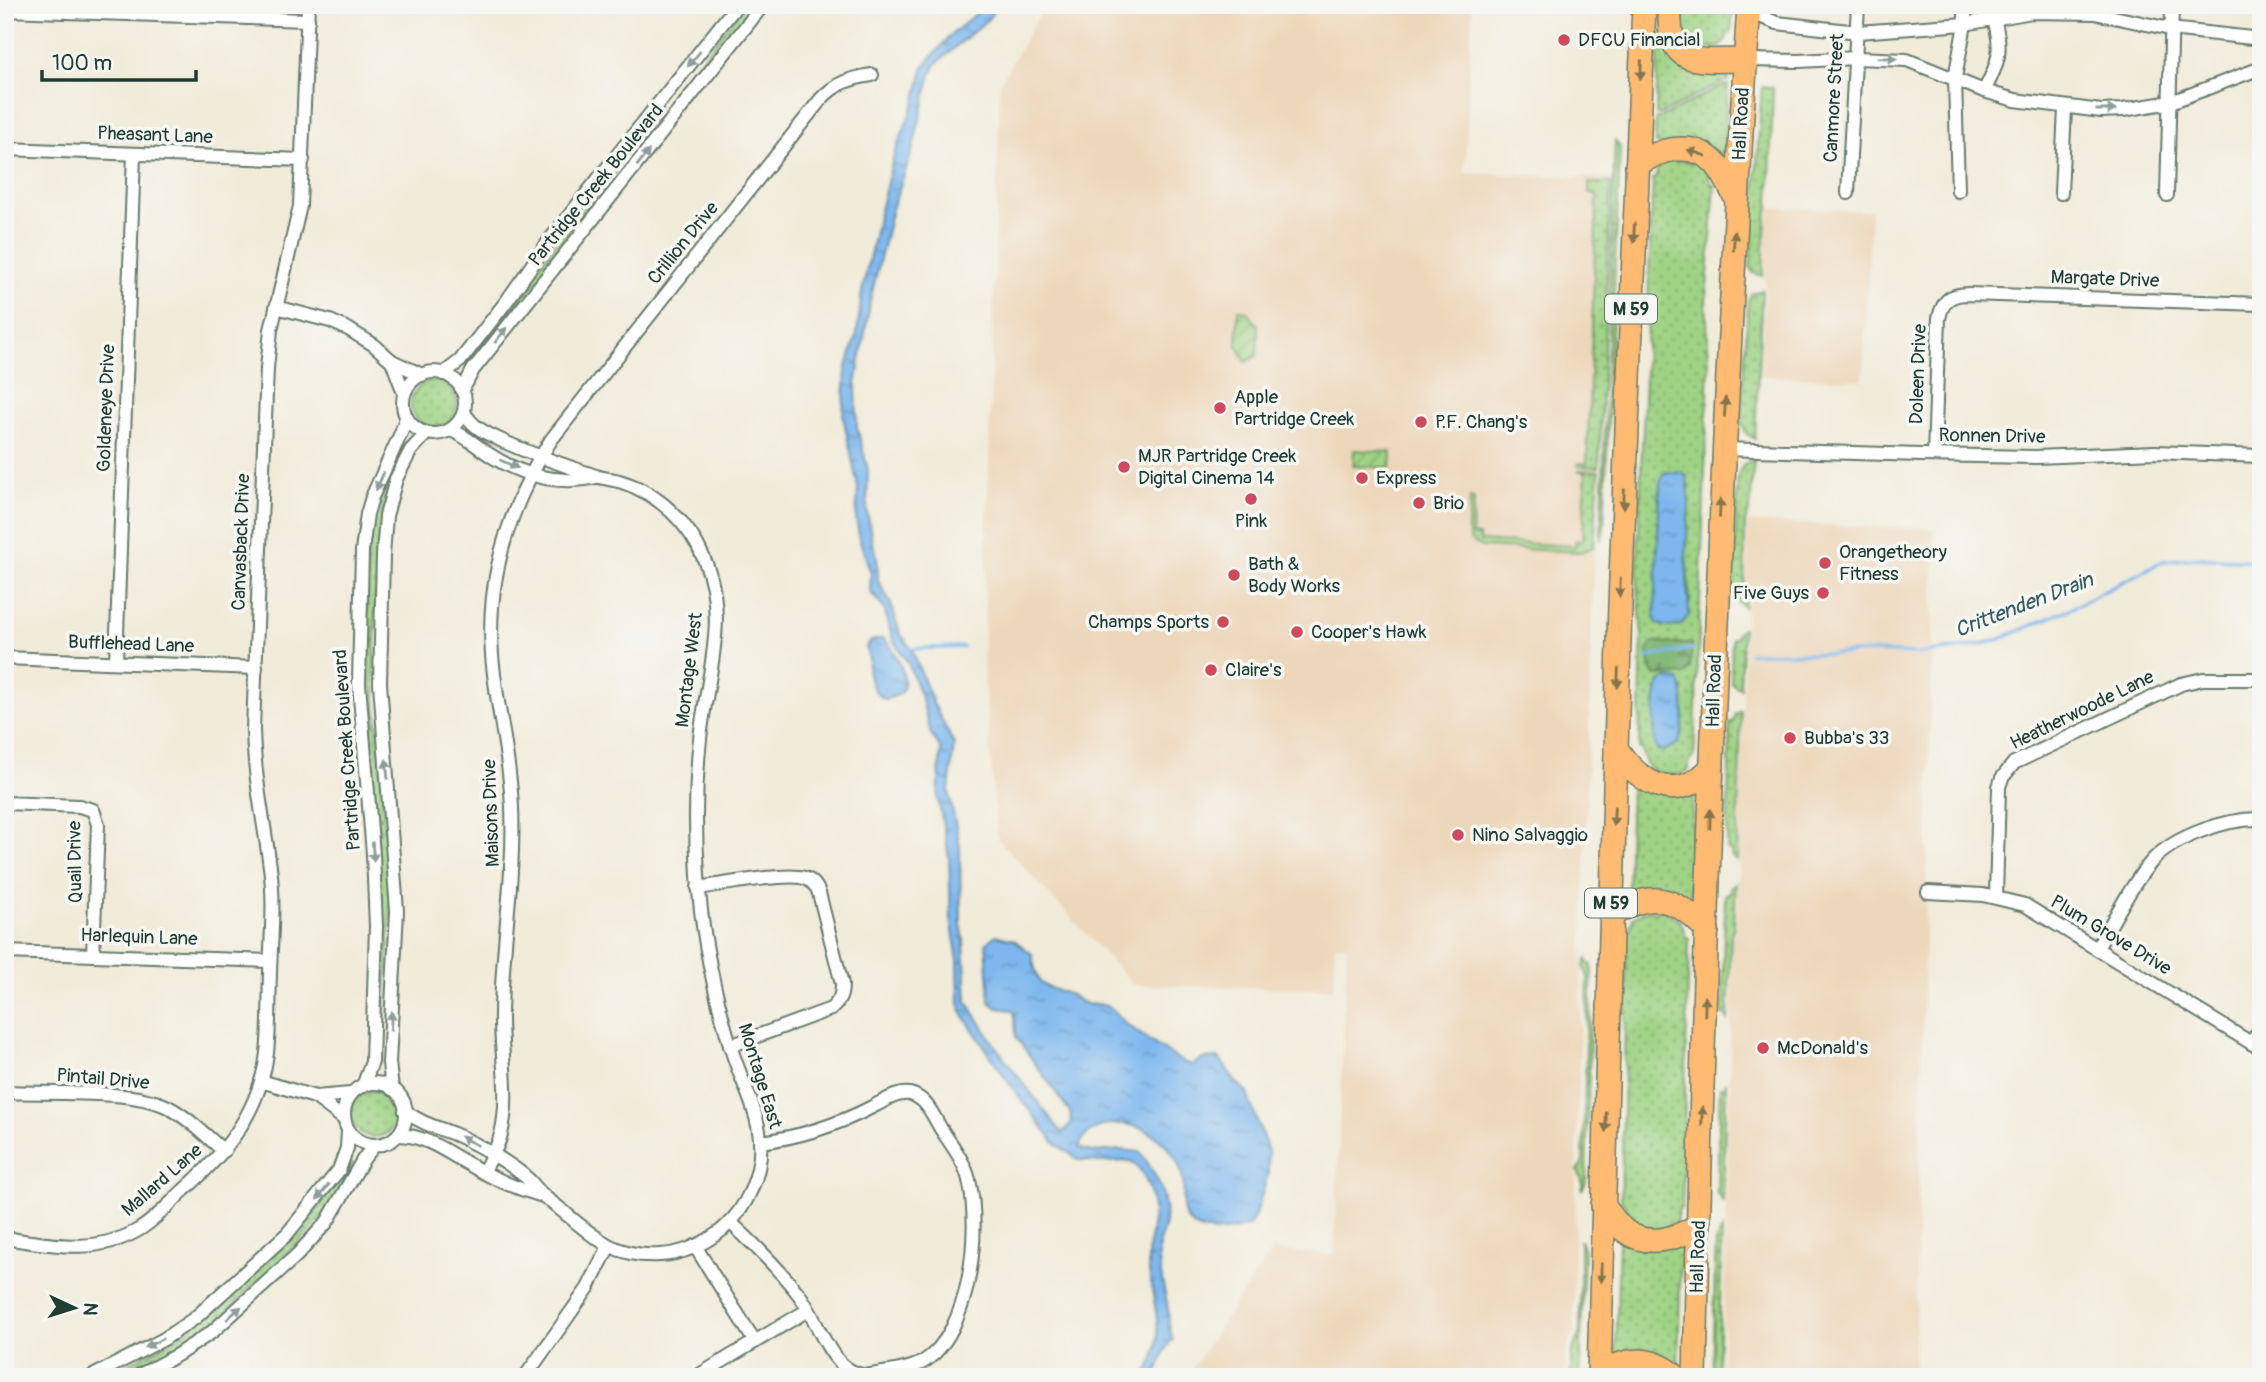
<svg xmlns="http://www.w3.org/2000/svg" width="2266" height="1382" font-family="Pangolin,sans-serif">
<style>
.built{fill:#edd7ba}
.grass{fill:url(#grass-dots);stroke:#5f885c;stroke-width:2;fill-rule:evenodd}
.forest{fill:url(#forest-firs);stroke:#4f7953;stroke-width:2}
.garden{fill:url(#garden-furrows);stroke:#5f885c;stroke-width:2}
.water{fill:url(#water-ripples);stroke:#4e7a91;stroke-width:2}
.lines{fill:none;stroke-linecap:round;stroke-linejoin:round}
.stream{stroke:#7db7ee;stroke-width:3.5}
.street-casing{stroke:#687a6e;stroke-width:16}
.highway-casing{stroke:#687a6e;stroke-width:26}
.street{stroke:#fff;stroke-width:12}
.highway{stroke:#febb71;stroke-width:23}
.oneway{fill:#8f9e9a}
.oneway2{fill:#83764f}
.poi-dot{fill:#d1495b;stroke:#f6f6f2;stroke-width:2.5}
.labels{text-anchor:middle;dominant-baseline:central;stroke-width:7;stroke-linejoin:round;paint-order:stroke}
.shield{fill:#f6f6f2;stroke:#60746d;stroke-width:2}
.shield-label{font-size:18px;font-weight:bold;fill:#1f3d34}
.poi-label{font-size:19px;fill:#1f3d34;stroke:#f6f6f2;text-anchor:start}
.street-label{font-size:19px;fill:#1f3d34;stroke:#f6f6f2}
.water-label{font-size:21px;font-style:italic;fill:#365c62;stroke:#f6f6f2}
</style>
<defs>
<pattern id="grass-dots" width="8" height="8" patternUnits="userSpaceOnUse" patternTransform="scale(1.75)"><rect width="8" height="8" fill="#9fd384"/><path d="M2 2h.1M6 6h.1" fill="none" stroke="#81ac6d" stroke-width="1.8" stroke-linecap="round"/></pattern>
<pattern id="forest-firs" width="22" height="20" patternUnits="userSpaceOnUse" patternTransform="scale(1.75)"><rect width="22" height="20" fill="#7fb572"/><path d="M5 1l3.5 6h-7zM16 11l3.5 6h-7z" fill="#67945e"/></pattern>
<pattern id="garden-furrows" width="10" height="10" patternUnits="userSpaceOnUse" patternTransform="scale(1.75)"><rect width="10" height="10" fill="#9fd384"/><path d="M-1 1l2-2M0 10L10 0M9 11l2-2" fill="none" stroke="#81ac6d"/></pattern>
<pattern id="water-ripples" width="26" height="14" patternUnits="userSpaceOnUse" patternTransform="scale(1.75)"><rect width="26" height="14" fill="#7db7ee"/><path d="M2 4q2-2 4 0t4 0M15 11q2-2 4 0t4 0" fill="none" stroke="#6696c2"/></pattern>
</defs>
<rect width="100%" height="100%" fill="#f6f6f2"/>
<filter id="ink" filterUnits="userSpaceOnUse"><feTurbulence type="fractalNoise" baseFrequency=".0143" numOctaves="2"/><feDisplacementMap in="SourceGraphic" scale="14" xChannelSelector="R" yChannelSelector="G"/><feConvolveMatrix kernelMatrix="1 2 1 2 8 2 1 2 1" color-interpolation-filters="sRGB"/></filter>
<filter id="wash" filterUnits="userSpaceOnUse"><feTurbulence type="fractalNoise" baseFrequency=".00686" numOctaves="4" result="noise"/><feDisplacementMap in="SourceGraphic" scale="28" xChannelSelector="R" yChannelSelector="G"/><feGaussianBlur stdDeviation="1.57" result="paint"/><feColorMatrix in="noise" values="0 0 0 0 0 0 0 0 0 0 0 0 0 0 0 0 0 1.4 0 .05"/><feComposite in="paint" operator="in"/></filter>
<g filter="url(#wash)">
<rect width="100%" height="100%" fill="#f1ebd9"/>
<g class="built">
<path d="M1045 5H1472L1465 173 1610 178 1594 547 1574 1254V1329L1566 1352 1565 1377H1186L1272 1250 1334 1255 1347 945H1335L1334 989 1134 985 997 838 983 664 1000 83Z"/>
<path d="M1771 208 1871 211 1863 380 1761 376 1768 219Z"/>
<path d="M1748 522 1935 529 1914 1377H1722L1733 946V936L1737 928Z"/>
</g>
<g class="grass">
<path d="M744 5H751L718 54 645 146 639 147 638 140Z"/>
<path d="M1677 5H1700V10L1713 5H1733L1731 33H1728L1725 42 1719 47C1683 53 1682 34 1677 5Z"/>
<path d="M1659 30 1729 70 1728 81H1724L1661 114H1656Z"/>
<path d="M1724 85H1728L1723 157 1655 143 1656 118H1660Z"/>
<path d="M1762 87H1773L1769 207 1766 218 1763 276 1753 273 1750 266Z"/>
<path d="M1615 141 1620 147 1604 527 1601 541Z"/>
<path d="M1666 160C1686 160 1708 160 1711 184L1715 185 1706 300 1709 365 1694 758H1691L1687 771C1669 782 1643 772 1642 749H1639L1642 636 1637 576 1653 178H1656L1658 168ZM1660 484 1689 485 1686 555 1690 601 1681 625H1672L1655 617ZM1669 678 1683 689 1682 735 1656 747 1657 691 1661 681Z"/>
<path d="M617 167 618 170 571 229 546 270 470 366 466 362 505 313 556 242Z"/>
<path d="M1589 183H1611L1599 467 1578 466 1579 463H1587L1597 195 1589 193Z"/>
<path d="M1762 290 1755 439 1746 433 1741 422 1748 302 1751 294Z"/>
<circle cx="434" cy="404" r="23"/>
<path d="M402 447 405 449 388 484 378 537 374 678 391 909 382 1060H378L381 903 364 683 368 545 371 523 377 500Z"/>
<path d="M1754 459 1750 509 1745 522 1744 607 1738 602 1737 596H1733L1738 475 1744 464Z"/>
<path d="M1578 470 1599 471 1594 547 1581 552 1481 547 1470 540 1468 531 1470 498 1474 499 1472 535 1479 536 1480 541 1575 546 1576 540H1583L1586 473Z"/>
<path d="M1743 628 1740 684 1741 689 1731 683 1732 638H1736L1738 631Z"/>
<path d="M1741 711 1737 860 1732 857 1730 850 1727 849 1730 722H1733L1736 714Z"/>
<path d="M1631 781 1693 793 1690 901 1628 894Z"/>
<path d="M1736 883 1734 927 1731 935 1728 1020 1725 1015H1722L1725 894H1729L1731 887Z"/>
<path d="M1644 911H1664L1680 920 1686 937 1689 938 1682 1208H1679L1676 1222C1658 1236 1628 1226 1624 1203H1621L1627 930H1630L1633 917Z"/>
<path d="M1587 959 1589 964 1592 965 1586 1182 1582 1190V1181L1578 1171 1583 1161 1588 977 1584 966Z"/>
<path d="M1726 1083 1723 1201 1717 1193 1720 1087 1723 1088Z"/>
<circle cx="374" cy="1114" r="23"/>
<path d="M349 1162 354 1164 329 1208 315 1226 219 1319 173 1351 123 1377H103L171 1342 216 1309 306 1224 338 1181Z"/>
<path d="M1722 1230 1718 1377H1712L1716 1240Z"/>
<path d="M1619 1239 1681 1246 1678 1366 1616 1355Z"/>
<path d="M1580 1240 1584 1251 1580 1377H1571V1355L1580 1331Z"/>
</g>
<path class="forest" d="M1653 642 1692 644 1690 667 1686 674 1656 676 1652 671 1647 651Z"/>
<g class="garden">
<path d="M1238 310 1247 311 1258 326 1257 356 1246 362 1237 345Z"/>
<path d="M1354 450 1392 452 1391 468 1353 466Z"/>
</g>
<g class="water">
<path d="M986 5H997L989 18 936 64 931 74 912 152 892 209 871 297 856 384 857 427 868 470 867 510 872 542 877 555 878 581 890 602 900 633 912 650 933 703 954 744 949 792 960 847 961 924 964 940 967 1002 996 1047 1062 1133 1072 1122 1070 1112 1016 1037 1015 1016 1013 1010 997 1008 990 1002 986 943 996 935 1014 940 1032 954C1038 993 1043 983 1073 996 1078 999 1080 1003 1087 1004 1094 1006 1102 1002 1108 1006 1116 1010 1120 1020 1128 1025 1145 1038 1164 1051 1183 1062L1192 1065 1202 1059 1219 1058 1236 1082 1246 1091 1268 1151V1174L1257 1211 1250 1225C1232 1231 1203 1238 1188 1221 1179 1210 1186 1192 1183 1179 1176 1144 1142 1118 1106 1125 1093 1128 1083 1134 1079 1148L1092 1152 1121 1150 1140 1152C1156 1173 1170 1201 1164 1228 1163 1233 1160 1238 1159 1243 1157 1264 1163 1284 1167 1303 1170 1316 1167 1328 1173 1340 1163 1346 1162 1366 1154 1377H1144C1171 1338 1151 1303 1148 1262 1147 1247 1152 1233 1153 1219 1154 1199 1147 1172 1131 1161L1099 1162 1079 1160 1055 1143 1011 1086 962 1013 959 1003 958 960 951 919 949 857 938 798 941 749 931 734 922 700 908 663 893 640 884 608 870 592 871 573 860 541 856 518 858 487 843 416 846 370 857 333 862 292 878 218 894 155 916 99 922 73 925 65 950 36Z"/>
<path d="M1666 472 1683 473 1687 477 1689 504 1686 555 1689 615 1681 625 1669 627 1657 624 1655 617 1660 484 1662 476Z"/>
<path d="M883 638C893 647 911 678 901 692 898 697 891 697 885 699 872 693 869 679 868 665L870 664 866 647 871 641Z"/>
<path d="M1673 678 1679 680C1686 693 1685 731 1678 744L1663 751 1657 750C1652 736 1654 694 1661 681Z"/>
</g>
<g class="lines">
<g class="stream">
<path d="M906 649 963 647"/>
<path d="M1750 653 1834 654 1874 652 1916 654 1970 647 1998 640 2074 607 2163 561 2195 558 2261 561"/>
<path d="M1647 657 1692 649"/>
</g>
</g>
</g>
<g filter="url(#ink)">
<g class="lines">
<g class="street-casing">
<g id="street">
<path d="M1749 8 1759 16 1777 23 1858 32 1965 24 2032 12 2095 13 2170 29 2261 39"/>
<path d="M5 10 308 20"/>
<path d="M1745 60 1799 61 1856 58 1907 60 1984 91 2015 100 2101 111 2123 110 2171 102 2261 68"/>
<path d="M1984 91C1999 63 2003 50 1994 19"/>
<path d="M5 149 303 160"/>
<path d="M1958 191 1955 78 1965 24V5"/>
<path d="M1848 193 1858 5"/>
<path d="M2061 193 2065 108"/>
<path d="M2167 195 2172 5"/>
<path d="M276 307 330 321 348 329 374 345 392 361 422 375"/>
<path d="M392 361 404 393"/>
<circle cx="434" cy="403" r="31"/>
<path d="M443 374 460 361 506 302 549 241 737 5"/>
<path d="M462 391 473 370 763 5"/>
<path d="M450 430C465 435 475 445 487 453 519 475 559 486 597 477"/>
<path d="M1723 449 1921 455 2036 457 2155 452 2261 456"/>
<path d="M1934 455 1939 318C1943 300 1950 294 1969 294L2261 304"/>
<path d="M5 658 256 668"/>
<path d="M116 662 134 154"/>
<path d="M5 803 79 806 93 810 98 824 93 955"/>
<path d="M698 888C720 885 787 872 804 878 812 880 816 885 819 893L842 984C842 995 840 1001 831 1009L730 1046"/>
<path d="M1928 892 1983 895 2025 905 2261 1049"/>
<path d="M1996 897 1999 787 2002 778 2014 763 2181 684 2203 679H2261"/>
<path d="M2097 948C2113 922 2132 883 2152 861 2175 836 2228 818 2261 819"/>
<path d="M5 952 270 961"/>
<path d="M2251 1043 2261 1028"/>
<path d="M261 1081 315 1097 344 1119"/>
<circle cx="375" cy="1114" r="31"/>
<path d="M363 1086 372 1062 376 926 373 854 359 684 362 551 367 514 372 497 401 433 406 418"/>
<path d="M392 1089 389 1063 397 911 380 683 383 555 386 516 396 479 411 450 426 434"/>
<path d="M5 1092C48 1094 132 1089 168 1107 189 1118 206 1136 224 1151"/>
<path d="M315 1097 351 1094"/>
<path d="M405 1111C420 1123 436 1127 454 1134 468 1140 483 1148 496 1156 507 1163 520 1171 529 1180 534 1185 538 1191 543 1195 547 1200 554 1203 559 1208 592 1235 613 1258 660 1255 683 1254 704 1244 722 1230 747 1209 763 1172 760 1139 757 1107 740 1079 731 1048 714 992 701 934 698 875 695 830 695 785 700 739 706 679 730 617 704 559 690 524 658 493 622 482 614 479 604 479 596 476 566 466 536 456 507 443 490 435 473 429 464 412"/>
<path d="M398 1135C426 1135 448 1153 472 1166 494 1179 518 1189 543 1196"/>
<path d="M483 1172C490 1160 498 1148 501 1134 511 1095 500 1052 501 1013 502 944 515 876 512 807 510 755 496 706 492 655 486 577 510 505 551 440L821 99C836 83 851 78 872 75"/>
<path d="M730 1222C754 1244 777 1267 797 1292 819 1318 827 1371 866 1376 884 1372 908 1371 923 1362 971 1333 981 1229 969 1180 965 1162 951 1144 941 1129 933 1116 927 1098 910 1094 898 1092 886 1100 876 1105 838 1125 802 1137 760 1142"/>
<path d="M5 1238C52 1245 97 1255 140 1229 156 1219 170 1203 184 1190 226 1153 260 1111 267 1053 270 1027 269 999 270 973 271 938 275 902 270 867 264 821 254 776 253 729L267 368 271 330 300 206 308 5"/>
<path d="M695 1246 755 1342"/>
<path d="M91 1377 164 1339 195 1318 287 1234 339 1170 347 1148 348 1131"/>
<path d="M136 1377 177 1355 212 1332 297 1255 327 1222 364 1158 374 1146"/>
<path d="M525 1377 588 1288 609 1246"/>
<path d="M696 1377 808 1310"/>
</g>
</g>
<g class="highway-casing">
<g id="highway">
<path d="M1670 5C1667 69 1694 60 1745 60"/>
<path d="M1637 165C1659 149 1692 140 1714 162 1724 172 1730 187 1737 200"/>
<path d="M1616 748C1639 784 1677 806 1712 767"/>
<path d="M1611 916C1650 889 1676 897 1707 930"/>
<path d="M1603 1205C1610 1214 1616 1224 1625 1231 1647 1248 1679 1239 1699 1224"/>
<path d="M1599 1376C1623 1357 1652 1355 1676 1377"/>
<path d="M1599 1377 1620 604 1644 5"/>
<path d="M1695 1377C1705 919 1719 462 1749 5"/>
</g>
</g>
<use href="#street" class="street"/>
<use href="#highway" class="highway"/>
</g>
<defs><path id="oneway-solid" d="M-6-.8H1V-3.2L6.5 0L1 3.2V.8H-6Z" transform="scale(1.75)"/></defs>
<g class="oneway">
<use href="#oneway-solid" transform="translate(1887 58) rotate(2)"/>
<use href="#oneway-solid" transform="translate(694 59) rotate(129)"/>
<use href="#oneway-solid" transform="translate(2106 110)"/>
<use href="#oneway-solid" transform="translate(643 158) rotate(-52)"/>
<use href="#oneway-solid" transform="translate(501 335) rotate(-51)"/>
<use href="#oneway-solid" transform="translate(509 464) rotate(24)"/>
<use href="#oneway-solid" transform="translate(380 481) rotate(114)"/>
<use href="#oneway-solid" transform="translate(387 769) rotate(-95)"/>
<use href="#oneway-solid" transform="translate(373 852) rotate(86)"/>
<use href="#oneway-solid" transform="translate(391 1021) rotate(-86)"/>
<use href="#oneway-solid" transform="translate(469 1141) rotate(-153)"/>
<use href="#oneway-solid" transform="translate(323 1192) rotate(128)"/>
<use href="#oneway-solid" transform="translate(234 1313) rotate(-42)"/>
<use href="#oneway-solid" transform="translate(154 1343) rotate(153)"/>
</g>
<g class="oneway2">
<use href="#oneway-solid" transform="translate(1641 70) rotate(92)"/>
<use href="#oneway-solid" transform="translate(1697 153) rotate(-161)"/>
<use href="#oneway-solid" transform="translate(1634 233) rotate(92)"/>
<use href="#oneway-solid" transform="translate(1734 241) rotate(-86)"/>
<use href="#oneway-solid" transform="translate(1725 407) rotate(-87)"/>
<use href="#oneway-solid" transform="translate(1624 499) rotate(92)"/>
<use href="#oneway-solid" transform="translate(1720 508) rotate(-87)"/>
<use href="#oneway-solid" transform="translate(1620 587) rotate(92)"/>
<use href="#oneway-solid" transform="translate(1618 678) rotate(92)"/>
<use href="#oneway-solid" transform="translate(1614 816) rotate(92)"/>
<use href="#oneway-solid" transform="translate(1710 819) rotate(-89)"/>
<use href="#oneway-solid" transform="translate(1705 1006) rotate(-89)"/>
<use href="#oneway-solid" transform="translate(1702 1116) rotate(-88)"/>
<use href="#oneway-solid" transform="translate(1606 1122) rotate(92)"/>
<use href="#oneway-solid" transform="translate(1601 1273) rotate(91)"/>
</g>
</g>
<g class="poi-dot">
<circle cx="1564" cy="40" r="7"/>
<circle cx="1220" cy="408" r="7"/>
<circle cx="1421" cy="422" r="7"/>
<circle cx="1124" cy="467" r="7"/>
<circle cx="1362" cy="478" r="7"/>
<circle cx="1251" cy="499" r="7"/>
<circle cx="1419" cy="503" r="7"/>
<circle cx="1825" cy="563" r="7"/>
<circle cx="1234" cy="575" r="7"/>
<circle cx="1823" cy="593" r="7"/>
<circle cx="1223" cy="622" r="7"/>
<circle cx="1297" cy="632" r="7"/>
<circle cx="1211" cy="670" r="7"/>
<circle cx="1790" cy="738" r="7"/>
<circle cx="1458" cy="835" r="7"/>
<circle cx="1763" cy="1048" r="7"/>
</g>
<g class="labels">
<g class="shield">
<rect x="1605" y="294.5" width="52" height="29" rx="5"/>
<rect x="1585" y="888.5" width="52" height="29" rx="5"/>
</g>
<g class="shield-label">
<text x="1631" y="309">M 59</text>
<text x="1611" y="903">M 59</text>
</g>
<g class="poi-label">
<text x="1578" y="40">DFCU Financial</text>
<text x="1234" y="397">Apple<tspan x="1234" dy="22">Partridge Creek</tspan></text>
<text x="1435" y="422">P.F. Chang's</text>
<text x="1138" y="456">MJR Partridge Creek<tspan x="1138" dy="22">Digital Cinema 14</tspan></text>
<text x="1376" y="478">Express</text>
<text x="1433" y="503">Brio</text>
<text x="1251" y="521" text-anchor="middle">Pink</text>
<text x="1839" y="552">Orangetheory<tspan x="1839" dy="22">Fitness</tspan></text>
<text x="1248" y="564">Bath &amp;<tspan x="1248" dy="22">Body Works</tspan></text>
<text x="1809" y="593" text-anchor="end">Five Guys</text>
<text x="1209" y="622" text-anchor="end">Champs Sports</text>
<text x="1311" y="632">Cooper's Hawk</text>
<text x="1225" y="670">Claire's</text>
<text x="1804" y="738">Bubba's 33</text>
<text x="1472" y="835">Nino Salvaggio</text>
<text x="1777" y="1048">McDonald's</text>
</g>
<g class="street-label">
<text transform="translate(1834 98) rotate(-87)">Canmore Street</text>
<text transform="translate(1741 124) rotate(-87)">Hall Road</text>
<text transform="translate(155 135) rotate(2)">Pheasant Lane</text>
<text transform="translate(596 185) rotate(-51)">Partridge Creek Boulevard</text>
<text transform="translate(683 243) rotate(-51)">Crillion Drive</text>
<text transform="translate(2105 279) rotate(2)">Margate Drive</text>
<text transform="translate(1918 374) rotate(-88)">Doleen Drive</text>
<text transform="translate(106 408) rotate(-88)">Goldeneye Drive</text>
<text transform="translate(1992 436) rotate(1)">Ronnen Drive</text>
<text transform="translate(241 542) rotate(-88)">Canvasback Drive</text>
<text transform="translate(131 644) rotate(2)">Bufflehead Lane</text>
<text transform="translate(689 670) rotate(-83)">Montage West</text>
<text transform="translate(1714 691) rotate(-88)">Hall Road</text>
<text transform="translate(2082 710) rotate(-26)">Heatherwoode Lane</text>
<text transform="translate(347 750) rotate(-94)">Partridge Creek Boulevard</text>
<text transform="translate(491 813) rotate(-92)">Maisons Drive</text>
<text transform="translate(75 862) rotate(-91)">Quail Drive</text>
<text transform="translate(2111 935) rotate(31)">Plum Grove Drive</text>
<text transform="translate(139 937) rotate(2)">Harlequin Lane</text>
<text transform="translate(760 1076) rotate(73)">Montage East</text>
<text transform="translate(103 1079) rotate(5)">Pintail Drive</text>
<text transform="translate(162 1180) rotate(-41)">Mallard Lane</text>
<text transform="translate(1698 1257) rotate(-88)">Hall Road</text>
</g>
<g class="water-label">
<text transform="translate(2024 605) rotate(-21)">Crittenden Drain</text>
</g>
</g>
<rect width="2266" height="1382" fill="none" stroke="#f6f6f2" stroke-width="28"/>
<g transform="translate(74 1308) rotate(94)" stroke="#f6f6f2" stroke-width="5" paint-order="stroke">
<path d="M0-5L12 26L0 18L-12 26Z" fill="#1f3d34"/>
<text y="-10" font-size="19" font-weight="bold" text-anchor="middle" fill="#1f3d34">N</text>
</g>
<path d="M42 70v10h154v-10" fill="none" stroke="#1f3d34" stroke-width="3.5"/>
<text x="52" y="70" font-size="21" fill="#1f3d34" stroke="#f6f6f2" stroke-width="5" paint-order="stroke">100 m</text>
</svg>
